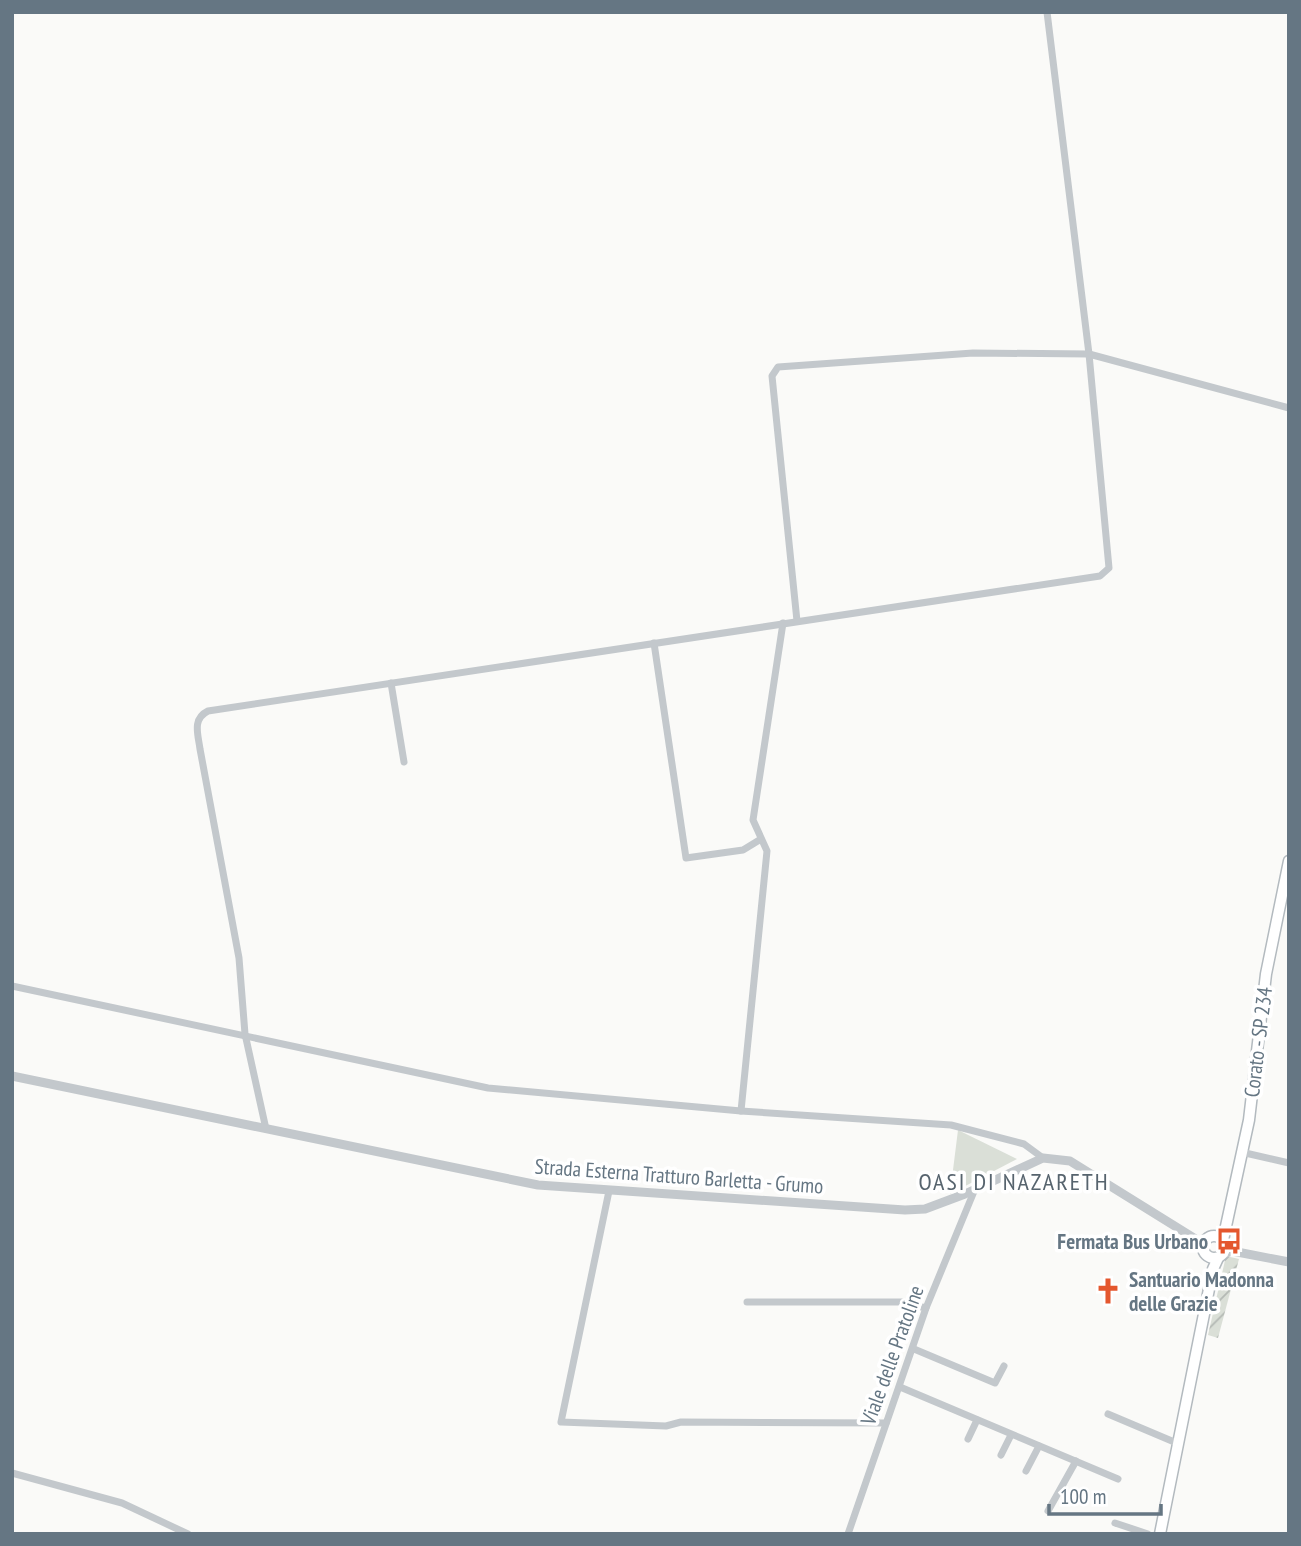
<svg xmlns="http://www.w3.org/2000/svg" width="1301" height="1546" font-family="'PT Sans Narrow',sans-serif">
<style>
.grass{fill:#dadfd7}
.garden{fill:url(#garden-furrows)}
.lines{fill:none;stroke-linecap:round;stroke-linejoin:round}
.secondary-casing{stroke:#b3babf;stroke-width:13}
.minor{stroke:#c3c8cc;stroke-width:7}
.tertiary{stroke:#c3c8cc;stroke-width:9}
.secondary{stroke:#fff;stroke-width:10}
.labels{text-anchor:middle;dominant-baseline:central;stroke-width:7;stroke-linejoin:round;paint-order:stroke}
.street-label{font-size:21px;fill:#657683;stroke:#fff}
.poi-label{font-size:21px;font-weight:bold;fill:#657683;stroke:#fff;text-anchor:end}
.quarter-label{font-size:24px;letter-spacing:2px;fill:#57646e;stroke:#fff}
</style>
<defs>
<pattern id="garden-furrows" width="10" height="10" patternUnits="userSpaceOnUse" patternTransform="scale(1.75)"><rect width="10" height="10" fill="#dadfd7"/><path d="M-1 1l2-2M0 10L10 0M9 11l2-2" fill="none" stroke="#b4b9b4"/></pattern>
</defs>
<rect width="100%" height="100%" fill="#fafaf8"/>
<path class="grass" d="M958 1130 1017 1159 950 1194Z"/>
<path class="garden" d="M1226 1256 1239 1259 1218 1338 1208 1335Z"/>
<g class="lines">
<g class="secondary-casing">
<g id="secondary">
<circle cx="1214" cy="1247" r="11"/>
<path d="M1223 1240 1249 1120 1266 974 1289 861"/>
<path d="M1160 1534 1213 1269 1218 1258"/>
</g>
</g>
<g class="minor">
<path d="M797 621 772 376 778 367 973 353 1089 354 1289 408"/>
<path d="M654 643 686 858 743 850 761 839"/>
<path d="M391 683 404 762"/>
<path d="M12 986 488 1088 741 1111 951 1125 1024 1144 1043 1158"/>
<path d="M741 1111 767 851 753 820 783 623"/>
<path d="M266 1129 245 1034 239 958 200 749C198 734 192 719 208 711L1100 576 1109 568 1089 354 1047 12"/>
<path d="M1241 1152 1289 1163"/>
<path d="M609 1191 561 1422 666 1426 681 1422 886 1423"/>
<path d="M747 1302H901L926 1308"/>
<path d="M914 1349 995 1383 1004 1366"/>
<path d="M900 1387 1118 1479"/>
<path d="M1108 1414 1179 1444"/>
<path d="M968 1439 977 1420"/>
<path d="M1001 1455 1011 1435"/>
<path d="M1026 1471 1039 1446"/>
<path d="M12 1473 122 1503 188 1534"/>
<path d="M1048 1511 1076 1461"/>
<path d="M1115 1523 1148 1534"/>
<path d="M848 1534 926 1308 975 1189"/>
</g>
<g class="tertiary">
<path d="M12 1076 538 1185 905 1210 925 1209 965 1194 1043 1158 1070 1161 1194 1238 1203 1251"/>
<path d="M1223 1254 1232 1251 1289 1262"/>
</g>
<use href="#secondary" class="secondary"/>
</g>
<defs>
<g id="bus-bare" transform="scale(2.1)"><path d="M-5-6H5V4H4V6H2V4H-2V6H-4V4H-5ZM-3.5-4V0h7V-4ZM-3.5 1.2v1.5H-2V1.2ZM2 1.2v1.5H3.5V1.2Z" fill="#e4572e" stroke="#fff" stroke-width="2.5" paint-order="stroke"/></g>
<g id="church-bare" transform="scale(2.1)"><path d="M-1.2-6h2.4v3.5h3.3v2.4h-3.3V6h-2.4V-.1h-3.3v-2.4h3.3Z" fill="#e4572e" stroke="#fff" stroke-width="2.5" paint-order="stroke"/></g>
</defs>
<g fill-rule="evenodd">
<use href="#bus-bare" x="1229" y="1241"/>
<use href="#church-bare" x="1108" y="1291"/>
</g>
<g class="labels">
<g class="street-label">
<text transform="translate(1258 1042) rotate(-83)">Corato - SP 234</text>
<text transform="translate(679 1176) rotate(4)">Strada Esterna Tratturo Barletta - Grumo</text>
<text transform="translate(892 1355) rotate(-70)">Viale delle Pratoline</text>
</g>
<g class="poi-label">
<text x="1208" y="1241">Fermata Bus Urbano</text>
<text x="1129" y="1279" text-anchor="start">Santuario Madonna<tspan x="1129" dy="24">delle Grazie</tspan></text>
</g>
<g class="quarter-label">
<text x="1014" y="1181">OASI DI NAZARETH</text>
</g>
</g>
<rect width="1301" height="1546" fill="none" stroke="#657683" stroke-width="28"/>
<path d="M1049 1504v10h112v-10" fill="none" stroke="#657683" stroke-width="3.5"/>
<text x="1060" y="1504" font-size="21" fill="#657683" stroke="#ffffff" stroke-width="5" paint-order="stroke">100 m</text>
</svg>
